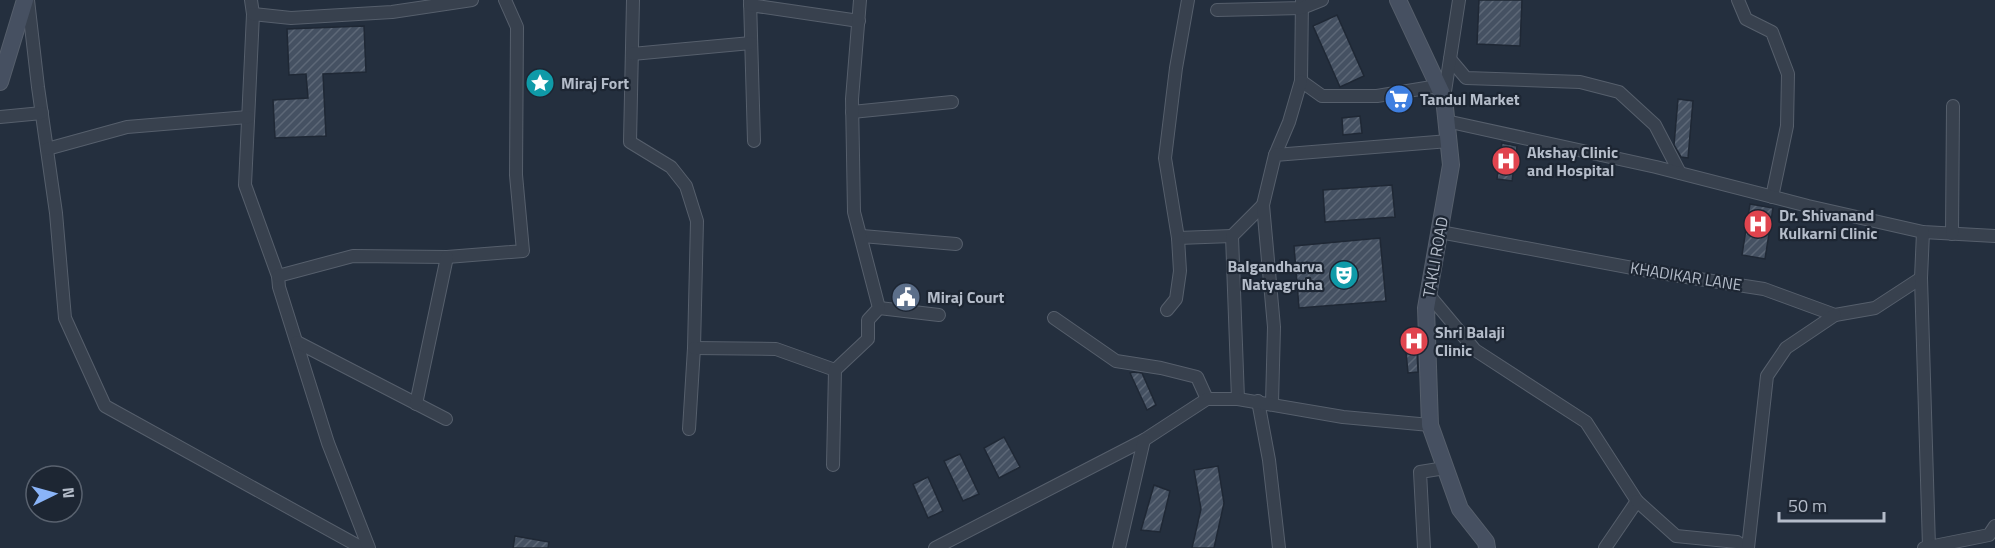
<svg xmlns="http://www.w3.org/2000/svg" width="1995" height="548" font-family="'Titillium Web',sans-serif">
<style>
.building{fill:url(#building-hatch);stroke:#1f2835;stroke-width:1.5}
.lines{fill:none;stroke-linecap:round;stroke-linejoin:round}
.street-casing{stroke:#565f6c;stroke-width:14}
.secondary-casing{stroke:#565f6c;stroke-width:18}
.street{stroke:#38414e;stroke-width:12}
.secondary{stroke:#465061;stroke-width:16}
.labels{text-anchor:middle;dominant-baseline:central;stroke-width:4.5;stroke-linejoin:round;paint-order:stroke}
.poi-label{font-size:16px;font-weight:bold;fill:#b4bcc9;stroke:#1d2633;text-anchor:start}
.street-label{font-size:16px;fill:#b4bcc9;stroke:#1d2633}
</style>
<defs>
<pattern id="building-hatch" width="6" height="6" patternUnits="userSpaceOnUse" patternTransform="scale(1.5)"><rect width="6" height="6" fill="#455162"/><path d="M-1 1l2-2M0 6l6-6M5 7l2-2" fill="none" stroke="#5d6877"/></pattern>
</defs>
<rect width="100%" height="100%" fill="#242f3e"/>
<g class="building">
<path d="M1479 0H1522L1520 46 1477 44Z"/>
<path d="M1337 15 1364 76 1340 87 1313 26Z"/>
<path d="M364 26 366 72 323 74 326 136 275 138 273 100 308 98 306 74 289 75 287 29Z"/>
<path d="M1678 99 1693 101 1688 158 1681 157 1674 145Z"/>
<path d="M1360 116 1362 133 1343 135 1342 118Z"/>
<path d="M1502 143 1517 146 1512 181 1497 179Z"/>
<path d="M1392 185 1395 217 1325 222 1323 190Z"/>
<path d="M1750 204 1773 208 1765 259 1742 255Z"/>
<path d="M1380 238 1386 301 1299 308 1294 246Z"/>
<path d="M1416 330 1418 372 1408 373 1404 331Z"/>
<path d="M1133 372 1142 373 1156 405 1147 410 1130 373Z"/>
<path d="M1004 437 1020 467 999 478 984 448Z"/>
<path d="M960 454 979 494 963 501 944 461Z"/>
<path d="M1218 466 1224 503 1214 548H1192L1201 509 1194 470Z"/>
<path d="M928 477 943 511 928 518 913 484Z"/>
<path d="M1154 485 1170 491 1160 532 1141 530Z"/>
<path d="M515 536 549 542 548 548H513Z"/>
</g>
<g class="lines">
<g class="street-casing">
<g id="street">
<path d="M28 0 38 87 56 213 65 318 105 406 362 548"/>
<path d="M251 0 253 14 245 185 278 276 279 287 328 443 369 548"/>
<path d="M633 0 630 142 671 167 686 186 697 221 694 348 689 429"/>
<path d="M750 0 754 141"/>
<path d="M1302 0 1301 81 1322 96H1377L1438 86"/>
<path d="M1738 0 1746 19 1772 32 1788 74 1787 126 1772 197"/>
<path d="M750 5 859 21"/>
<path d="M1217 10 1302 8 1322 0"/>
<path d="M253 14 291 18 392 12 472 0"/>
<path d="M632 54 751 43"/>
<path d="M1450 59 1466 78 1580 82 1619 92 1655 125 1680 173"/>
<path d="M1444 98 1459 0"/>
<path d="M852 112 952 102"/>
<path d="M0 117 42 113"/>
<path d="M1446 121 1656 167 1808 206 1923 232 1995 236"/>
<path d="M47 149 127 127 248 117"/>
<path d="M1275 155 1289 122 1301 81"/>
<path d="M1440 232 1654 272 1764 289 1835 315 1875 308 1921 278"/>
<path d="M1923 232 1921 278 1929 547"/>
<path d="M1952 234 1953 106"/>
<path d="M862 236 956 244"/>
<path d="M1178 238 1232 236"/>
<path d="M278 276 353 256 447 257 523 251 516 175 517 27 505 0"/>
<path d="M1429 295 1475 350 1586 422 1637 501 1605 548"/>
<path d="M879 308 939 315"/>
<path d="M1167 310 1176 299 1180 271 1178 238 1165 158 1176 68 1188 0"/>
<path d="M1054 318 1116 361 1161 368 1197 377 1207 399"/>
<path d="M297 342 446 419"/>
<path d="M694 348 776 349 835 370"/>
<path d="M1238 399 1232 236 1263 205"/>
<path d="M1258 401 1269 460 1279 548"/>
<path d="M1272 403 1274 327 1263 205 1275 155 1449 141"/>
<path d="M416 404 447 257"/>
<path d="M833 465 835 370 868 339V320L879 308 854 212 852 99 860 0"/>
<path d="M1637 501 1676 536 1737 542 1746 548"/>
<path d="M935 548 1144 440 1207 399H1238L1343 417 1430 425"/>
<path d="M1119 548 1144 440"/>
<path d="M1424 548 1420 472 1445 468"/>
<path d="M1748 548 1767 376 1786 348 1835 315"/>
<path d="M1924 548 1989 535 1995 526"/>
</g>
</g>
<g class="secondary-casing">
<g id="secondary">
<path d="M1398 0 1444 98 1451 165 1426 308 1430 425 1460 509 1486 542 1487 548"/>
<path d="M0 82 25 0"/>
</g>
</g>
<use href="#street" class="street"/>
<use href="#secondary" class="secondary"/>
</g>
<defs>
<g id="sight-disc" transform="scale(1.5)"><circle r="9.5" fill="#0f9aa8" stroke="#1d2633"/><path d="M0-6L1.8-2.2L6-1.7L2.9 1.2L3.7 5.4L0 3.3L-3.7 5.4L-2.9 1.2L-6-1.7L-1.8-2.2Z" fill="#fff"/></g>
<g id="supermarket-disc" transform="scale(1.5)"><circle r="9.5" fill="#3f7fe0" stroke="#1d2633"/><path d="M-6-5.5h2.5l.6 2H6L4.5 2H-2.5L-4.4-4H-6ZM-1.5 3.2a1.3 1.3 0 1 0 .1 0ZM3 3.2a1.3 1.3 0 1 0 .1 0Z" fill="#fff"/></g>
<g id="hospital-disc" transform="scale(1.5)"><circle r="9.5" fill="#e0444e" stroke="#1d2633"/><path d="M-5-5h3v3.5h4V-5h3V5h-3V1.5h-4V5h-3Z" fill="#fff"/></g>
<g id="theatre-disc" transform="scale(1.5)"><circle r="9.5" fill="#0f9aa8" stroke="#1d2633"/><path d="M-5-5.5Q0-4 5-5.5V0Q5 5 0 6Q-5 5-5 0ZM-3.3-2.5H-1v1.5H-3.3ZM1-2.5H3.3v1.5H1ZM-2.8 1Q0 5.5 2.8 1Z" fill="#fff"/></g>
<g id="civic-disc" transform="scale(1.5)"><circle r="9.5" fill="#5c6f8a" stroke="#1d2633"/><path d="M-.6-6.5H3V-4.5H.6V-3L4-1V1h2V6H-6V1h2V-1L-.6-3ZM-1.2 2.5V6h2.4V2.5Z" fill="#fff"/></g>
</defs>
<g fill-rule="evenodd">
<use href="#sight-disc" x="540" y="83"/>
<use href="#supermarket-disc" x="1399" y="99"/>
<use href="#hospital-disc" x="1506" y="161"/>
<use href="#hospital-disc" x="1758" y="224"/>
<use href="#theatre-disc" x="1344" y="275"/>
<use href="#civic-disc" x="906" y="297"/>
<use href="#hospital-disc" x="1414" y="341"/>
</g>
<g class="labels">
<g class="poi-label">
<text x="561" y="83">Miraj Fort</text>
<text x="1420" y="99">Tandul Market</text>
<text x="1527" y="152">Akshay Clinic<tspan x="1527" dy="18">and Hospital</tspan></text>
<text x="1779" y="215">Dr. Shivanand<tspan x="1779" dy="18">Kulkarni Clinic</tspan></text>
<text x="1323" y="266" text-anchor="end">Balgandharva<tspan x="1323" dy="18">Natyagruha</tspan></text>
<text x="927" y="297">Miraj Court</text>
<text x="1435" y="332">Shri Balaji<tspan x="1435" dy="18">Clinic</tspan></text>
</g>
<g class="street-label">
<text transform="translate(1435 257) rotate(-80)">TAKLI ROAD</text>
<text transform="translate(1686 276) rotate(9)">KHADIKAR LANE</text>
</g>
</g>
<g transform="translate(54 494) rotate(85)"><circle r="28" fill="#1d2633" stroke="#59626f" stroke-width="1.5"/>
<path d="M0-4.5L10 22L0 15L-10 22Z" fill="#8ab4f8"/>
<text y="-9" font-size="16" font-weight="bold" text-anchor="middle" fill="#b4bcc9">N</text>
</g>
<path d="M1779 512v9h105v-9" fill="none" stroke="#b4bcc9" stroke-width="3"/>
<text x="1788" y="512" font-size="18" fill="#b4bcc9" stroke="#1d2633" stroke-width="4.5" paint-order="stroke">50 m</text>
</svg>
